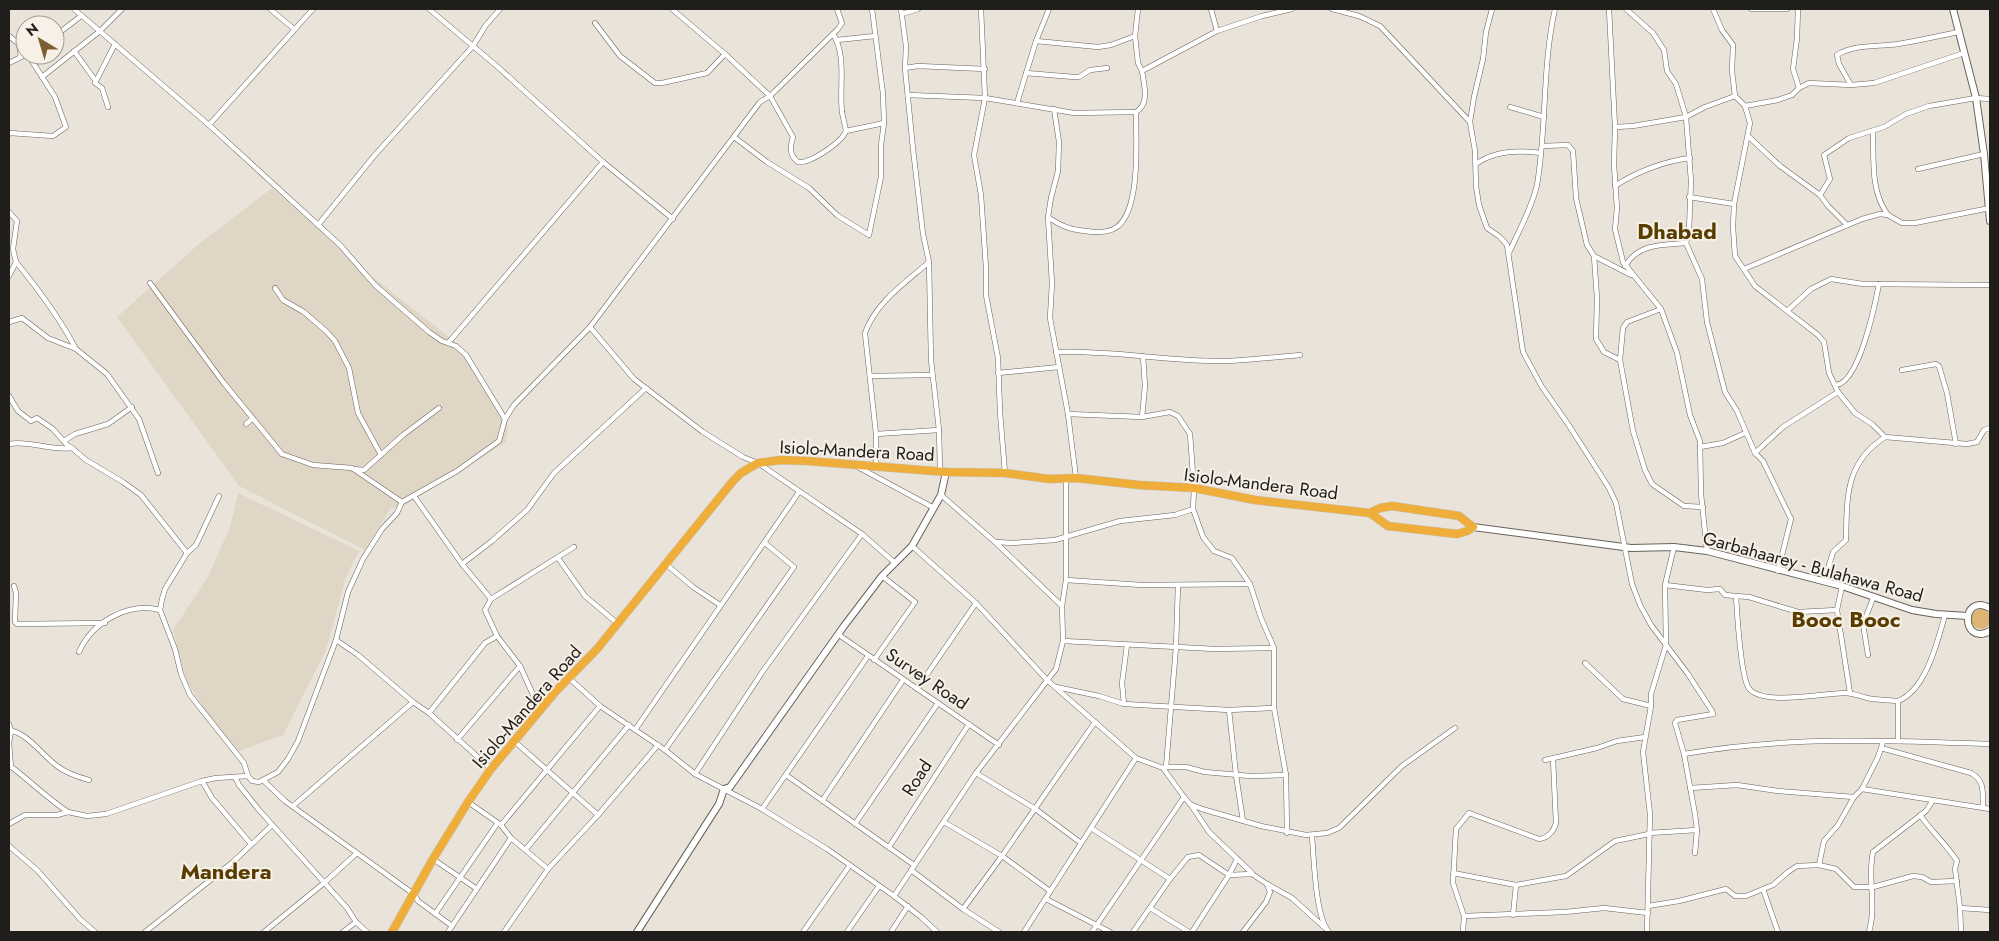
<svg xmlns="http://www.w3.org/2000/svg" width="1999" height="941" font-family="Jost,sans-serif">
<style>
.built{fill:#e0d6c6}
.green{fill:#ddb474}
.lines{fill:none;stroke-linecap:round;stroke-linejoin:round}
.street-casing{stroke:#68635b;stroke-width:5.5}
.secondary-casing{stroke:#68635b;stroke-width:8}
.highway-casing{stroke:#c5c4c3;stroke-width:9}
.street{stroke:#fff;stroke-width:4.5}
.secondary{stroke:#fff;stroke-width:6}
.highway{stroke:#efae39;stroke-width:8}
.labels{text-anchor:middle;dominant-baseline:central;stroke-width:4;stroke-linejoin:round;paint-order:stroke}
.street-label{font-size:18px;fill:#201e1a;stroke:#f6f0e7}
.district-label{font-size:22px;font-weight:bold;fill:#593c00;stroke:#f6f0e7}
</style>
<rect width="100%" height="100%" fill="#e9e3da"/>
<g class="built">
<path d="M272 188 374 278 460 346 508 426 506 442 406 505 390 509 365 550 239 486 117 317 200 243Z"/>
<path d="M238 493 359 551 346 577 326 650 283 735 239 751 211 719 187 682 173 630 208 577 230 527Z"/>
</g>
<circle class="green" cx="1981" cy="619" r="10"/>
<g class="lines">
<g class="street-casing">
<g id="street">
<path d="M74 9 209 125 340 245 375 285 391 299 429 332 442 341 456 346 466 355 505 419"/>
<path d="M270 9 294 29"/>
<path d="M429 9 499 68 603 162 673 219"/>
<path d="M672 9 725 54 770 96 793 137C790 147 789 155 798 162 810 164 842 142 846 131L884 123"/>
<path d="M901 9 906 46 905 68 913 149 923 234 929 262 931 360 939 430 940 471"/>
<path d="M981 9 985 98 974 155 981 195 986 268V295L998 358 1000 412 1005 473"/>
<path d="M1211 9 1217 31"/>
<path d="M1332 9 1359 16 1380 26 1470 122"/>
<path d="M1492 9 1486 32 1483 59 1474 97 1470 122 1475 151 1476 186 1479 205 1487 228 1500 237 1507 245 1523 352 1542 387 1568 424 1609 488 1616 503 1632 584 1640 605 1651 625 1688 674 1712 711 1713 714 1677 720 1675 723 1684 754 1695 814 1697 830 1695 853"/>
<path d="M1609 9 1615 127 1614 165 1617 208 1615 229 1623 262 1661 309 1677 353 1690 415 1700 441 1701 494 1707 551"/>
<path d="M1626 9 1653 33 1664 50 1667 71 1676 84 1686 117 1691 181 1689 230 1686 243 1702 279 1707 322 1725 392 1737 411 1755 453 1763 461 1791 519 1778 571"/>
<path d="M1713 9 1722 30 1733 45 1732 71 1735 96"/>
<path d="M1751 9H1787"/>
<path d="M1798 9 1797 38 1793 69 1799 88"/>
<path d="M902 14 918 9"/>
<path d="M595 23 620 56 655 83H662L707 73 725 54"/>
<path d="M833 34C847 56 839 87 842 112 843 118 845 125 846 131"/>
<path d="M9 36 19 44 21 57"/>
<path d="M55 36 81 16"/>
<path d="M1135 36 1138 9"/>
<path d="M837 40 875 36"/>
<path d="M1036 41 1098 47 1111 45 1135 36 1138 63 1142 71"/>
<path d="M74 51 95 80"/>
<path d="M9 63 25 55"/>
<path d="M905 68 918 66 985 69"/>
<path d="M1026 73 1074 77H1079L1090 70 1107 68"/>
<path d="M42 77 100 31 122 9"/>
<path d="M1851 85 1839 64 1837 55C1854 44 1878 47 1898 44 1918 41 1938 36 1959 32"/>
<path d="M908 95 985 98 1074 113 1136 112C1150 104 1144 85 1142 71L1217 31 1262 16 1292 9"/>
<path d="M1017 103 1036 41 1049 9"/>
<path d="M1745 106 1778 100 1792 95 1799 88 1809 83 1851 85 1874 83 1964 53"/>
<path d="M108 107 102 88 95 83 115 44"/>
<path d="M1510 107 1544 117"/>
<path d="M1054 109 1059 142 1058 171 1051 198 1048 217 1052 283 1050 318 1068 414 1076 478"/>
<path d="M209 125 313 9"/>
<path d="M1615 127 1633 126 1686 117 1705 107 1735 96 1745 106 1750 123 1734 204 1733 227 1735 256 1755 286 1818 335 1824 342 1829 373 1838 392 1855 413 1872 424 1885 437"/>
<path d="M1873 131C1874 159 1870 191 1888 215"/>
<path d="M9 134 10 133 53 136 66 127 55 97 28 55"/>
<path d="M1748 136 1780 166 1820 195 1828 206 1847 225"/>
<path d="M734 137 767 162 809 188 838 216 869 235 881 177V145L884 123 883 94 872 9"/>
<path d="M1542 146 1568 145 1573 151 1576 198 1587 245 1594 256 1597 298 1596 339 1604 352 1620 360"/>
<path d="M1476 164C1494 151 1519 150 1541 153"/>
<path d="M1918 169 1984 154"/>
<path d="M1615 186C1636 172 1665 161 1690 158"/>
<path d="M1820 195 1830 179 1824 155 1849 138 1884 127 1906 114 1929 106 1976 98 1990 99"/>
<path d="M1689 197 1734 204"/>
<path d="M9 212 17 221 13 249 16 262 9 276"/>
<path d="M1048 217C1065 229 1074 230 1094 232 1102 232 1110 232 1117 227 1141 209 1136 140 1136 112"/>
<path d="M318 225 374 156 473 46 486 25 500 9"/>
<path d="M1509 253C1518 232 1532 208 1537 185 1547 127 1542 66 1555 9"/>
<path d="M1594 256 1631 275"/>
<path d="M16 262C39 290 59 317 76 349"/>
<path d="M1625 266C1639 243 1662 245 1686 243"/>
<path d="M1744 269 1862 219 1880 214 1888 215 1902 223H1915L1990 208"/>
<path d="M150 283 223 382 282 454 313 465 352 468 402 502"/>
<path d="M275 288 283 300 304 312 327 332 335 341 349 368 358 413 381 455"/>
<path d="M1661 309 1627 322 1623 328 1620 360 1633 431 1645 470 1652 484 1684 506 1703 507"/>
<path d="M1788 310 1811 289 1831 279 1863 284 1990 285"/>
<path d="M9 322 22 318 48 338 76 349 107 374 139 419 158 473"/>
<path d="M590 327 634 379 703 432 743 457 758 463 862 534 895 563"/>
<path d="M449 342 603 162"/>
<path d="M1056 352C1113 350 1170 362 1228 361 1252 360 1276 357 1300 355"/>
<path d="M1902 370 1936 364 1939 366 1947 393 1956 444"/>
<path d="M998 373 1059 367"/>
<path d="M870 376 932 375"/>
<path d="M1836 385C1859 383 1875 305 1879 284"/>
<path d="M9 396 18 411 31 421 37 418 53 429 68 446 71 447"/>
<path d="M1068 414 1142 417 1145 386 1143 356"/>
<path d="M1142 417 1170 412 1178 416 1190 434 1194 488 1193 509 1203 537 1214 551 1232 558 1250 584 1261 618 1274 648V708L1286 775 1287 833"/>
<path d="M246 424 252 419"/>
<path d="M876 434 939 430"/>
<path d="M64 441 75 434 108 424 132 407"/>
<path d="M9 444C30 440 50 451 72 448L86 460 123 482 141 495 187 553"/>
<path d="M1700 447 1723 443 1745 433"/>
<path d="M1755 453 1783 427 1838 392"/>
<path d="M856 466 934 508"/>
<path d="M876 467V434L865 333C876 302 905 283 929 262"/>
<path d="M353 469 364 470 403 435 439 408"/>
<path d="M941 495 995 542 1062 606"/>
<path d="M219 496 196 545 187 553 165 589 162 599 160 610 175 649 181 674 190 695 244 763 248 776"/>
<path d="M414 496 462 564 491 599 485 610 497 636 520 666 540 710"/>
<path d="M995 542 1014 543 1055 540 1120 521 1175 515 1193 509"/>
<path d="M912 546 976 603 1047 680 1136 758 1163 768 1184 797 1190 804 1202 809 1261 826 1306 835 1327 833 1339 828 1402 766 1455 728"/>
<path d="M558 558 585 596 618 624"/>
<path d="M462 564 492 541 527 510 554 473 646 388"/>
<path d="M667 565 693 587 720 605"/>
<path d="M1066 580 1142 585 1250 584"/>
<path d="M1824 582 1833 552 1846 540C1847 497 1845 463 1885 437L1967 444 1977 442 1984 430 1990 428"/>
<path d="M1665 585 1707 590 1720 589 1725 595 1736 596C1737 613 1741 673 1748 687 1759 707 1825 693 1845 693 1852 693 1860 696 1867 698 1877 700 1887 700 1898 701"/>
<path d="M14 586 16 593 15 622 17 624 105 623"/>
<path d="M1842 586 1837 610 1850 693"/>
<path d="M1736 596 1749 597 1798 612 1837 610"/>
<path d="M491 599 574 547"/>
<path d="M839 635 999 745"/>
<path d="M336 640 358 655 413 702 429 713 491 769"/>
<path d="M1063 641 1215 649 1274 648"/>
<path d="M79 652C92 622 128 602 160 610"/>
<path d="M1868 655 1863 624 1874 596"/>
<path d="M874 660 915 602 882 576"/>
<path d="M1585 663 1623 699 1651 706"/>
<path d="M569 678 600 706 665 750 695 774 762 809 827 849 894 896 921 917 937 932"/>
<path d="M1056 687 1099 696 1124 704 1229 710 1274 708"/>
<path d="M917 689 976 603"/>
<path d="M1124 704 1122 683 1127 645"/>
<path d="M1229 710 1236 775 1243 821"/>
<path d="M429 713 485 643 497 636"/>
<path d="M9 724 11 731 9 743 11 767"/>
<path d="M9 730C29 734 41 754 57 766 66 773 78 777 89 780"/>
<path d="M635 730 799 492"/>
<path d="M457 740 520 666"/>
<path d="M514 741 598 815"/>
<path d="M1898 741V701C1926 690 1937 643 1945 615"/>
<path d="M1881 748 1971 773C1986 782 1982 792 1983 808"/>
<path d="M665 750 794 567 765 543"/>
<path d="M1684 754C1785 736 1888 740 1990 744"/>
<path d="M1545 760 1597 748 1617 741 1645 737"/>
<path d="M9 765C29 780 47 798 68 812"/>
<path d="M1166 767H1186L1205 772 1250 776 1286 775"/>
<path d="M1163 768 1166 767 1176 647 1178 585"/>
<path d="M976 773 1034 808 1081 843"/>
<path d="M695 774 763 671 862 534"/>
<path d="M786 775 914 865"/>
<path d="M235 777 239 785 259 810 347 908 356 922 367 932"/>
<path d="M202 781 212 798 251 844"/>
<path d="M264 781 285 801 415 895 418 901 452 926"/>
<path d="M1690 788 1737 785 1778 791 1854 797"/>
<path d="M1862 789 1990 809"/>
<path d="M822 801 903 680"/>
<path d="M468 802 501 825 511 838 548 869"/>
<path d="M1191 805 1209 832 1252 873"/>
<path d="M293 806 413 702"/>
<path d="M762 809 868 656"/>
<path d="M1920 815C1932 832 1946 844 1957 861L1955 869 1960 908 1961 932"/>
<path d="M944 822 1002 856 1050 891"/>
<path d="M9 824 25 815H57L68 812 87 816 106 814 202 781 216 778 248 776 252 781 259 782 278 772 288 759 298 741 336 640 348 592 363 559 382 529 397 513 402 502 457 471 499 441 505 419 514 405 590 327 760 102 770 96 838 29 842 23 837 9"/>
<path d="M855 824 938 703"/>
<path d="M501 825 600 706"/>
<path d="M1091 828 1170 879 1133 932"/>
<path d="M1649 833 1697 830"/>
<path d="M1312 836C1314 859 1315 916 1329 932"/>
<path d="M9 846 37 870 80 919 95 932"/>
<path d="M889 847 969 724"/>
<path d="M526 849 629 725"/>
<path d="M433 859 477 889"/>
<path d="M1819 865 1836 869 1854 887H1873L1913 876 1922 877 1931 882 1957 881"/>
<path d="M911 870 963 909 999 932"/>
<path d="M1453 873 1516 885 1566 876 1615 841 1649 834"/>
<path d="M1170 879 1188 857 1199 855 1229 875 1252 874 1267 884 1270 892 1266 902 1243 932"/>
<path d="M1267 884 1292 898 1325 928"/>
<path d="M1763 889 1778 932"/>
<path d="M894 896 976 773 1056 669 1063 641 1062 606 1066 580V478"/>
<path d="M1046 899 1110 932"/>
<path d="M1648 906 1679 901 1726 889 1735 896H1746L1773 885 1788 872 1797 866 1819 865 1824 841 1838 825 1854 797 1862 789 1878 757 1883 742"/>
<path d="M1150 908 1189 932"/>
<path d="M1960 908 1990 910"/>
<path d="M963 909 1002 856 1095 722"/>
<path d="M435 914 497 824"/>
<path d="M1513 915 1516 885"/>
<path d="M1464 916 1565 912 1604 908 1648 913"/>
<path d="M145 932 233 862 272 825"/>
<path d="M264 932 324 883 357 853"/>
<path d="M343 932 356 922"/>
<path d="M448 932 511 838"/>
<path d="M504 932 548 869 598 815 658 745"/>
<path d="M803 932 850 865"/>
<path d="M847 932 879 886"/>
<path d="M891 932 908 906"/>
<path d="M1024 932 1136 758"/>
<path d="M1092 932 1184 797"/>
<path d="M1192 932 1229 875 1237 859"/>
<path d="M1463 932 1464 916 1453 883 1456 829 1469 813 1539 839C1548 838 1554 831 1556 823L1553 759"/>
<path d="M1647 932 1650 814 1643 752 1651 706V694L1666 645 1665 585 1674 547"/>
<path d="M1869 932C1877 905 1867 877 1873 852L1926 811 1933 800"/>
</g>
</g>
<g class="secondary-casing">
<g id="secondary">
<path d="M1953 9 1976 98 1984 154 1990 221"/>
<path d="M1473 527 1631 548 1674 547 1707 551 1842 586 1912 610 1936 614 1968 616"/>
<path d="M1990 608C1960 592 1961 647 1990 631"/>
<path d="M637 932 719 804 724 789 730 787 844 626 882 576 912 546 941 495 946 472"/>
</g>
</g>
<g class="highway-casing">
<g id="highway">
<path d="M1392 506 1453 515 1459 516 1473 527 1467 531 1457 534 1388 526 1370 513 1380 508Z"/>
<path d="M392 932 433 859 468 802 491 769 556 691 597 649 733 481 741 473 758 463 781 460 808 461 946 472 1005 473 1049 479 1076 478 1139 485 1194 488 1255 500 1370 513"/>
</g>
</g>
<use href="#street" class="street"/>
<use href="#secondary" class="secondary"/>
<use href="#highway" class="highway"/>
</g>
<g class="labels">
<g class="street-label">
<text transform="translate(857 451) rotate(3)">Isiolo-Mandera Road</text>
<text transform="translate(1261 484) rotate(7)">Isiolo-Mandera Road</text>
<text transform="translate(1813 567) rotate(15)">Garbahaarey - Bulahawa Road</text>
<text transform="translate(927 679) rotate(34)">Survey Road</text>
<text transform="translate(527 707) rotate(-49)">Isiolo-Mandera Road</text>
<text transform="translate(917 778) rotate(-57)">Road</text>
</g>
<g class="district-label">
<text x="1677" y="231">Dhabad</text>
<text x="1846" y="619">Booc Booc</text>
<text x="226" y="871">Mandera</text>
</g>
</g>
<rect width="1999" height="941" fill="none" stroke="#201e1a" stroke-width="20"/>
<g transform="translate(40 40) rotate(322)"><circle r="24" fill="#f6f0e7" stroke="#a09c95"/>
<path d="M0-4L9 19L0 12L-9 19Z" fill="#7c6033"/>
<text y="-8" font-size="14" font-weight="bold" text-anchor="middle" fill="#201e1a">N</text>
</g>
</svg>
